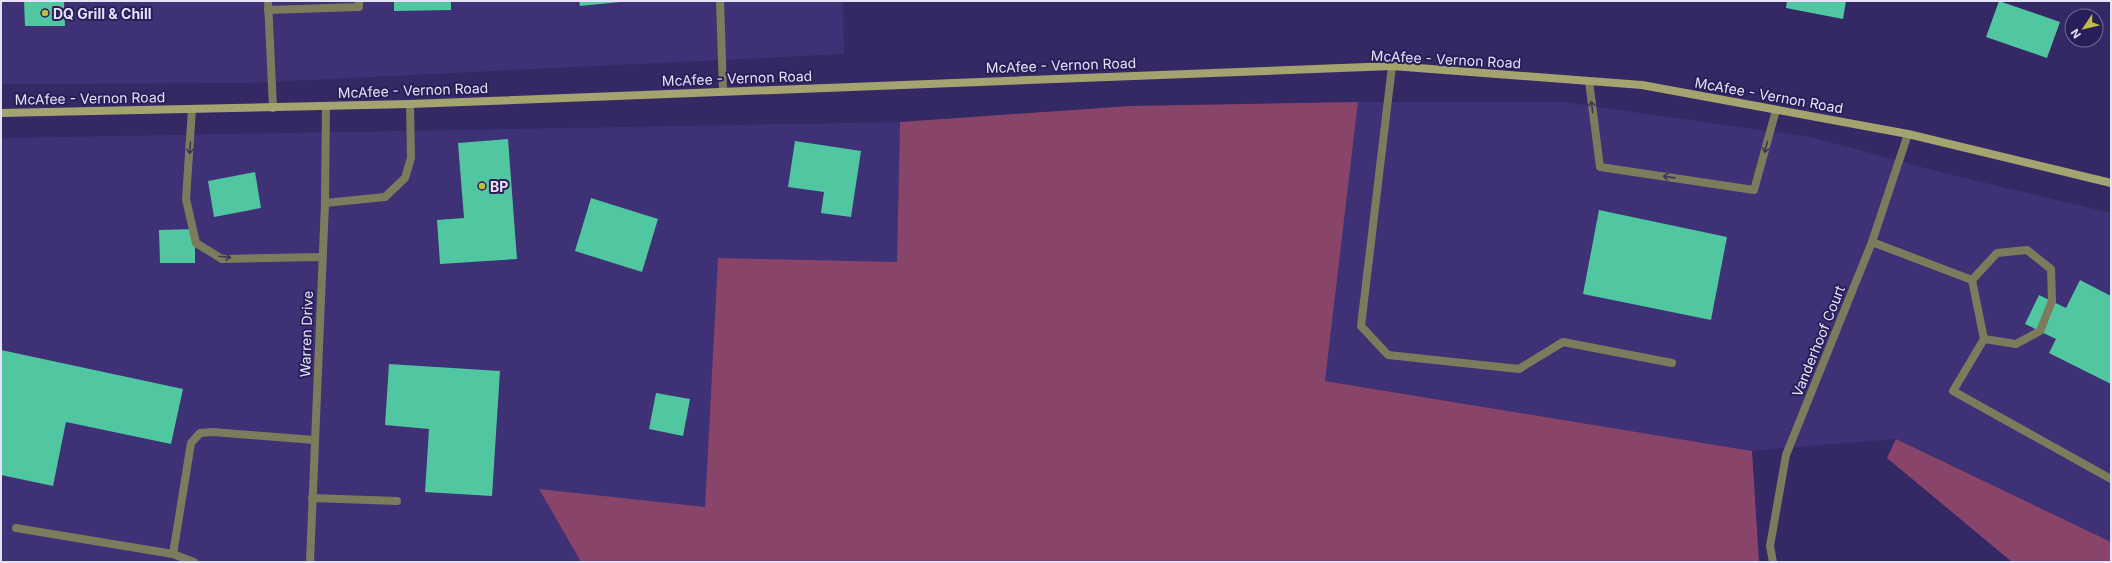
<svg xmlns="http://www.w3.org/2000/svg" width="2112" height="563" font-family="Inter,sans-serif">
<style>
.built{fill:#3e3175}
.green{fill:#894569}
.building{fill:#50c7a0}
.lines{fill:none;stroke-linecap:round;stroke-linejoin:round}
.service{stroke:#7c7c5d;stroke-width:8}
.minor{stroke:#7c7c5d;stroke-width:8}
.secondary{stroke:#a4a471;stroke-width:8}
.oneway{stroke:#3e365a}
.poi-dot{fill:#c0be40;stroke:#2a1e59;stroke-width:1.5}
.labels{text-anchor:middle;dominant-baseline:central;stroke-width:4;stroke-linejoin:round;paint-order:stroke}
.poi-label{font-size:14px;font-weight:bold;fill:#e4e3fa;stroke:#2a1e59;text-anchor:start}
.street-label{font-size:14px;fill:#e4e3fa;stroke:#2a1e59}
</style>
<rect width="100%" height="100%" fill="#342865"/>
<g class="built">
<path d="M1 1H843L844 54 247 83 1 84Z"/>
<path d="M1358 102H1563L1811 137 1944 173 2111 213V542L1896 439 1752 451 1325 381Z"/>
<path d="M900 122 897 263 718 258 705 507 547 503 581 562H1V138Z"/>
</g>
<g class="green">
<path d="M1358 102 1325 381 1752 451 1759 562H581L539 489 705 507 718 258 897 262 900 122 1130 106Z"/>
<path d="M1896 439 2111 542V562H2012L1887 458Z"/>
</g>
<g class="building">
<path d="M24 1H64L65 26H25Z"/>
<path d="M394 1H451V10L394 11Z"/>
<path d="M579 1H619L620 2 580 6Z"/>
<path d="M1787 1H1846L1843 19 1786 8Z"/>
<path d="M1999 1 2060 22 2047 58 1986 37Z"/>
<path d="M508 139 517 259 440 264 437 220 464 218 458 143Z"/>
<path d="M795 141 861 151 851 217 821 213 824 192 788 187Z"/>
<path d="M255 172 261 208 214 217 208 181Z"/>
<path d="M591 198 658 219 642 272 575 251Z"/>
<path d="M1599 210 1727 237 1711 320 1583 294Z"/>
<path d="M195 229V263H160L159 230Z"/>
<path d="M2080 280 2111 296V384L2049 353 2056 339 2025 324 2039 295 2066 308Z"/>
<path d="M1 350 183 389 171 444 66 422 53 486 1 475Z"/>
<path d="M389 364 500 371 492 496 425 492 429 429 385 425Z"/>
<path d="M656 393 690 399 683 436 649 429Z"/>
</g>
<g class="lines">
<g class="service">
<path d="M720 1 723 91"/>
<path d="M268 10 359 7V1"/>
<path d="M1392 66 1361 326 1388 355 1519 369 1563 342 1672 363"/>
<path d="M1589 81 1600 167 1754 190 1776 110"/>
<path d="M192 109 186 199 196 243 222 259 322 257"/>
<path d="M325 203 385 197 405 178 411 158 410 104"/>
<path d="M1872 242 1972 280"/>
<path d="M2027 250 2051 269 2052 301 2040 331 2016 344 1984 339 1972 280 1997 253Z"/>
<path d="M1984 339 1953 391 2111 479"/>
<path d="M312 498 397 501"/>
<path d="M16 528 173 554 194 562"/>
<path d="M173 554 191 443 200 433 213 432 314 440"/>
</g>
<g class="minor">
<path d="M268 1 273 108"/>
<path d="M310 562 325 203 326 106"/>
<path d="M1773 562 1770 546 1786 455 1872 242 1908 134"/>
</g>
<path class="secondary" d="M1 113 410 104 1392 66 1642 85 1908 134 2111 183"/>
</g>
<defs><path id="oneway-shaft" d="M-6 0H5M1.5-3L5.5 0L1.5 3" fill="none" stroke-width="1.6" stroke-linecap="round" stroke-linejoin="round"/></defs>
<g class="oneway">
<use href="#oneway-shaft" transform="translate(1592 107) rotate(-98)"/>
<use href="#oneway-shaft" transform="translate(1766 147) rotate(105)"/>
<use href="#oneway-shaft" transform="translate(190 148) rotate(94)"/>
<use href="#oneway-shaft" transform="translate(1669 177) rotate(-172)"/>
<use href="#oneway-shaft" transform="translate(225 257) rotate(7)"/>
</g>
<g class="poi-dot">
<circle cx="45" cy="13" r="4"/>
<circle cx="482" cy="186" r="4"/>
</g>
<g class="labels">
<g class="poi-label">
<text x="53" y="13">DQ Grill &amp; Chill</text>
<text x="490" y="186">BP</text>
</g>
<g class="street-label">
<text transform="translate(1446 59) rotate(3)">McAfee - Vernon Road</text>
<text transform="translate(1061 65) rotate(-2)">McAfee - Vernon Road</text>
<text transform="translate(737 78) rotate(-2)">McAfee - Vernon Road</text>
<text transform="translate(413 90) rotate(-2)">McAfee - Vernon Road</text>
<text transform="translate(1769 95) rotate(10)">McAfee - Vernon Road</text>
<text transform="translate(90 98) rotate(-1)">McAfee - Vernon Road</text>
<text transform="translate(306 334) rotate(-88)">Warren Drive</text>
<text transform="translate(1818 341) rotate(-68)">Vanderhoof Court</text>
</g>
</g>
<rect width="2112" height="563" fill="none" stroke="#e4e3fa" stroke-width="4"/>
<g transform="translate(2084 28) rotate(235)"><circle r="19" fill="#2a1e59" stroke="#746d99"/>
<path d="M0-3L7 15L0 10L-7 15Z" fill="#c0be40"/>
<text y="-6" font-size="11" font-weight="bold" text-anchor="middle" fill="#e4e3fa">N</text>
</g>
</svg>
